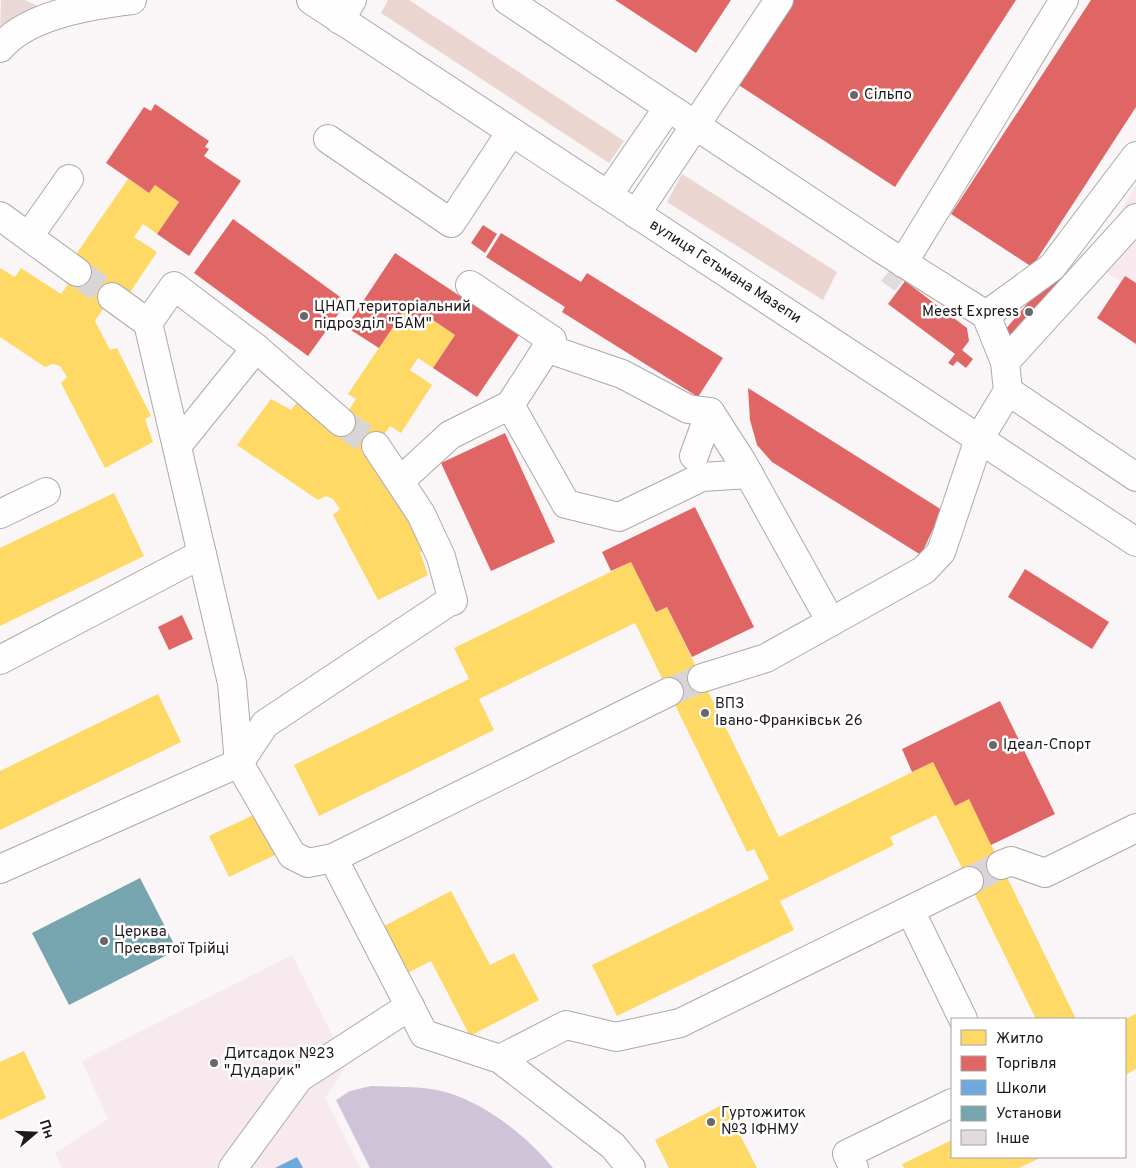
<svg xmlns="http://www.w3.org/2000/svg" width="1136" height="1168" font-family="Overpass,sans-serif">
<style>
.built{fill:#f8e9ef}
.green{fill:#e9d8d5}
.forest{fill:#ead5d0}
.water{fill:#cfc3d8}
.homes{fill:#ffd966}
.shops{fill:#e06666}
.schools{fill:#6fa8dc}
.public{fill:#76a5af}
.building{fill:#e1dbdd}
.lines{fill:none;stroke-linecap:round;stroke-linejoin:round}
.minor-tunnel{stroke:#d9d4d6;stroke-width:28;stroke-dasharray:28 14;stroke-linecap:butt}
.minor-casing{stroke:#ada9ab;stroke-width:30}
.major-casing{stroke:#ada9ab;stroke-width:30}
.minor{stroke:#fefefe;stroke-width:28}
.major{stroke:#fefefe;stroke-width:28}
.poi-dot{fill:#6b6668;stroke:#fff;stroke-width:2}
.labels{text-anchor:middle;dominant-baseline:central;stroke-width:5;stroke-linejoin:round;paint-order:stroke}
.poi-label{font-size:15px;fill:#1e191b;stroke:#fff;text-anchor:start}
.street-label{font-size:15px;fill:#1e191b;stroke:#fff}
</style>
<rect width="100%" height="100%" fill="#faf5f7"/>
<g class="built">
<path d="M1136 185V291L1090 262Z"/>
<path d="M292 955 347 1065 325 1098 360 1168H62L55 1153 108 1119 82 1061Z"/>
</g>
<path class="green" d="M1 0H25L40 7 0 36Z"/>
<g class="forest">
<path d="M388 0H409L624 141 609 163 381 13Z"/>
<path d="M682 174 837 272 823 300 667 202Z"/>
</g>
<path class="water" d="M371 1086C393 1087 416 1086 437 1090 479 1098 526 1135 553 1168H370L336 1100 350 1091Z"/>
<g class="homes">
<path d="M128 179 149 193 155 185 179 202 157 234 143 224 134 237 157 252 125 300 114 292 95 321 110 350 117 348 151 416 145 419 153 442 105 468 61 383 67 377 60 366 53 364 45 367 0 337V268L15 277 21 268 61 294 69 283 72 260Z"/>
<path d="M403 312 425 326 430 318 455 335 433 368 418 358 410 370 432 385 401 433 390 426 371 454 393 481 426 549 420 552 428 575 378 600 333 515 340 509 333 499 326 496 318 500 237 445 271 399 291 410 297 402 338 427 356 399 348 394Z"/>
<path d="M114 493 144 556 0 626V548Z"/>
<path d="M631 562 656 612 667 607 779 837 933 762 955 806 969 799 1076 1019H1036L936 815 890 837 894 845 780 901 794 930 617 1016 592 965 769 879 754 849 747 852 635 623 479 699 494 730 319 816 294 765 469 679 454 648Z"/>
<path d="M158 694 181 742 0 830V771Z"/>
<path d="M262 811 281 852 229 877 209 836Z"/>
<path d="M451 891 490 965 514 953 539 1000 470 1036 431 961 407 973 382 927Z"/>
<path d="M1136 1014V1069L1125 1075V1019Z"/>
<path d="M24 1051 46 1098 0 1120V1062Z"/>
<path d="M724 1104 757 1168H669L655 1140Z"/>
<path d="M952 1140V1157H1042L1019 1168H904L902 1164Z"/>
</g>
<g class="shops">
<path d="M615 0H731L696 53Z"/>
<path d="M792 0H1016L895 187 737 84Z"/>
<path d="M1091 0H1136V107L1032 267 951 214Z"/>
<path d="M155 104 209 141 205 147 209 149 204 156 241 181 189 256 157 234 179 202 155 185 149 193 106 163 144 107 151 111Z"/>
<path d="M233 219 347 302 308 356 194 273Z"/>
<path d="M483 225 497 234 485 253 471 243Z"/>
<path d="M501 233 581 282 587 273 723 358 698 397 562 312 565 307 486 257Z"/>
<path d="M395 253 519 335 477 397 433 368 455 335 430 318 425 326 403 312 379 348 346 327Z"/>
<path d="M1052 274 1061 282 1014 338 1005 330Z"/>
<path d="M1125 276 1136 283V344L1097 318Z"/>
<path d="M905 281 967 328 969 341 962 350 973 359 966 368 957 361 953 366 948 363 955 354 888 304Z"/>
<path d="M748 388 942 510 921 555 772 462 757 445 750 420Z"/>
<path d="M505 433 555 542 491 571 441 463Z"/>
<path d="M695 507 754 627 692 657 667 607 656 612 631 562 611 571 602 552Z"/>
<path d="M1025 569 1109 622 1092 649 1008 597Z"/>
<path d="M182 615 193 639 169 650 158 627Z"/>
<path d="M1000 701 1055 814 991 845 969 799 955 806 933 762 912 772 902 749Z"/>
</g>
<path class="schools" d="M297 1157 303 1168H275Z"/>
<path class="public" d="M140 878 177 950 69 1005 32 933Z"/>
<path class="building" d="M895 263 908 274 895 291 881 281Z"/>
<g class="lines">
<g class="minor-tunnel">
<path d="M77 272 112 297"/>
<path d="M341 422 376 446"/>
<path d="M669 692 702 678"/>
<path d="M969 881 1001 865"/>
</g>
<g class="minor-casing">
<g id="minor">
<path d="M507 0 880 248 986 315 1005 362 1008 391 979 439 941 552 924 570 766 658 702 678"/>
<path d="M340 20 352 0"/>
<path d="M328 139 451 223 511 132"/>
<path d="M608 195 668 108"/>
<path d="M636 214 779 0"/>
<path d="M0 216 77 272"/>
<path d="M29 236 69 179"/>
<path d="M903 263 1064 0"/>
<path d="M470 285 552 340 510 405 566 504 619 517 702 477 749 474"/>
<path d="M112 297 148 323"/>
<path d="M986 315 1052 267 1136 156"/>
<path d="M256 348 341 422"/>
<path d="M546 348 622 374 688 409 710 412"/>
<path d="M1005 362 1136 218"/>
<path d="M1008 391 1136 477"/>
<path d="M177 446 256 348 174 286 148 323 232 683 239 763"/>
<path d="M694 456 710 412 741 460 831 622"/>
<path d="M400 481 450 435 510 405"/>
<path d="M0 514 46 492"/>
<path d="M0 660 202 554"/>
<path d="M239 763 265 724 447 603 453 601 441 557 421 514 376 446"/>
<path d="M333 858 424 1034 500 1059 613 1146 631 1168"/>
<path d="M1001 865 1011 861 1045 873 1136 828"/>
<path d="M0 869 239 763 292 855 308 863 333 858 669 692"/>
<path d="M910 910 963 1019"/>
<path d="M500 1059 566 1025 616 1037 680 1023 969 881"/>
<path d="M233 1168 299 1078 410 1006"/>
<path d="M854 1168 847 1154 952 1103"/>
</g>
</g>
<g class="major-casing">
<g id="major">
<path d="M311 0 1136 542"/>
<path d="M0 48C27 15 91 5 132 0"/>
</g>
</g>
<use href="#minor" class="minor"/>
<use href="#major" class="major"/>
</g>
<g class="poi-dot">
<circle cx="854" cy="95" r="5"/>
<circle cx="1029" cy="312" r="5"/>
<circle cx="304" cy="316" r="5"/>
<circle cx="705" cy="713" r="5"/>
<circle cx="993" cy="745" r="5"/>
<circle cx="104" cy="941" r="5"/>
<circle cx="214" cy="1063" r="5"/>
<circle cx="711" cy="1122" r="5"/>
</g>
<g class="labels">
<g class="poi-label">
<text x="864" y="95">Сільпо</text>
<text x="314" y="307">ЦНАП територіальний<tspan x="314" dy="17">підрозділ "БАМ"</tspan></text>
<text x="1019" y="312" text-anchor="end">Meest Express</text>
<text x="715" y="704">ВПЗ<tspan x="715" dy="17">Івано-Франківськ 26</tspan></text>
<text x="1003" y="745">Ідеал-Спорт</text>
<text x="114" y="932">Церква<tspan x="114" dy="17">Пресвятої Трійці</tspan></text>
<text x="224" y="1054">Дитсадок №23<tspan x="224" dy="17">"Дударик"</tspan></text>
<text x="721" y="1113">Гуртожиток<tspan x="721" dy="17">№3 ІФНМУ</tspan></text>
</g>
<g class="street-label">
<text transform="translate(725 272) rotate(33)">вулиця Гетьмана Мазепи</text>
</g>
</g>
<rect x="951" y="1018" width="175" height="140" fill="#ffffff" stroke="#a5a3a4"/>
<rect x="961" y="1030" width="25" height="15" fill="#ffd966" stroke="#a5a3a4"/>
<text x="996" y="1043" font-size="15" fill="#1e191b">Житло</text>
<rect x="961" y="1056" width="25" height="15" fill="#e06666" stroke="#a5a3a4"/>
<text x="996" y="1068" font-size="15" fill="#1e191b">Торгівля</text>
<rect x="961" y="1080" width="25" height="15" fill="#6fa8dc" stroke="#a5a3a4"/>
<text x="996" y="1093" font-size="15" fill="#1e191b">Школи</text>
<rect x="961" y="1106" width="25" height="15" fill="#76a5af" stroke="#a5a3a4"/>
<text x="996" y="1118" font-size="15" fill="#1e191b">Установи</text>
<rect x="961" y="1130" width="25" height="15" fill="#e1dbdd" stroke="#a5a3a4"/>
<text x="996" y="1143" font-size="15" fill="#1e191b">Інше</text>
<g transform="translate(35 1133) rotate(71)" stroke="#ffffff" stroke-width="4" paint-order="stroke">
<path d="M0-4L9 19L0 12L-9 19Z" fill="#1e191b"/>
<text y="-8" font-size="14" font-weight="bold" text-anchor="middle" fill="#1e191b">Пн</text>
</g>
</svg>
